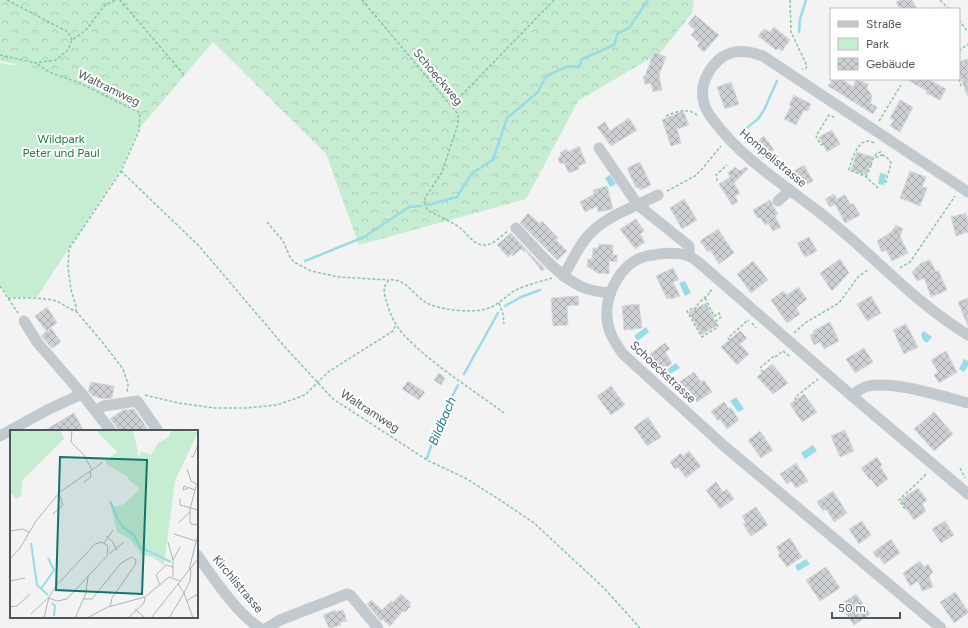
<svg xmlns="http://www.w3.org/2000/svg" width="968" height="628" font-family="Figtree,sans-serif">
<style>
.forest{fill:url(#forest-crowns)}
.park{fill:#c6edd2}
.water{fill:#97dce6}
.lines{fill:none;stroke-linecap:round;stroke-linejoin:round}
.stream{stroke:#97dce6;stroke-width:2.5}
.building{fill:url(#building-cross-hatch);stroke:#d7d9dd}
.path{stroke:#80c99f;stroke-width:1.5;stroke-dasharray:3 2;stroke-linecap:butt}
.minor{stroke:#c2cad0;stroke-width:11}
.labels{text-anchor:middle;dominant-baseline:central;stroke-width:4;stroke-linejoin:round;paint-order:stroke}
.street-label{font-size:12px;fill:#4b575f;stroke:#fff}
.park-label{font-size:12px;fill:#207c47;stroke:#fff}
.water-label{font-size:13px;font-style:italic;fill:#187f8e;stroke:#fff}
.inset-river{fill:none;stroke:#97dce6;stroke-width:2}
.inset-road{fill:none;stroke:#b0b5b8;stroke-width:1}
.view{fill:#0f766e;fill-opacity:0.15;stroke:#0f766e;stroke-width:2}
.inset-edge{fill:none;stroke:#4b575f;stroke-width:2}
</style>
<defs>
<pattern id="forest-crowns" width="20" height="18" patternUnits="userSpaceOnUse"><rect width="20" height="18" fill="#c6edd2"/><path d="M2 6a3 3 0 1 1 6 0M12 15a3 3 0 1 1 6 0" fill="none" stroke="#accdb7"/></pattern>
<pattern id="building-cross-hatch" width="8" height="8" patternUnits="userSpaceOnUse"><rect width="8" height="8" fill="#cdd0d4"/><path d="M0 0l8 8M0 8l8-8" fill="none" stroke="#a8acaf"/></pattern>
</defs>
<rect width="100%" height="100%" fill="#f4f3f3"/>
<path class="forest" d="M0 0H694L692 13 661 52 578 101 526 199 359 245 326 154 213 42 138 130 40 134 15 64 0 61Z"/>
<path class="park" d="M0 63 42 69 49 73 139 113 138 131 120 170 37 297H9L0 285Z"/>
<g class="water">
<path d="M880 173 886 174 884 185 878 184Z"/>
<path d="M610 175 616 184 610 187 605 178Z"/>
<path d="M685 281 691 293 685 296 679 283Z"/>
<path d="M646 327 649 332 638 341 634 336Z"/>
<path d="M924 331 932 337 927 343 923 340 921 334Z"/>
<path d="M964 359 968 361V366L964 372 959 369Z"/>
<path d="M676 363 680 368 670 374 666 370Z"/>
<path d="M736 397 744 409 738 412 730 401Z"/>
<path d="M813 445 817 451 805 459 801 453Z"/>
<path d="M806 559 810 564 798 571 795 566Z"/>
</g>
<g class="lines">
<g class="stream">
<path d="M799 32 800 19 806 0"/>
<path d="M740 133 758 119 764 110 777 81"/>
<path d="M427 205 457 197 472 173 493 160 507 118 538 92 546 76 568 66 579 67 582 59 614 45 618 33 629 28 648 0"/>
<path d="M305 261 364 237 409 207 422 206"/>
<path d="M505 306 521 297 540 290"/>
<path d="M464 374 498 313"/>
<path d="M427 458 440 420 458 385"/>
</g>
</g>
<g class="building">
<path d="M900 0H912L917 9H900L896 2Z"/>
<path d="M695 15 719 35 704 52 697 46 700 43 691 35 695 30 688 24Z"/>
<path d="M774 27 790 40 782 51 778 48 776 50 758 36 764 29 770 32Z"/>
<path d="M654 52 666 57 659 75 662 90 653 92 651 83 645 85 643 76H645Z"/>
<path d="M968 59V95H967L959 73V62Z"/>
<path d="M833 79H842L853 87 856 79 868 84 867 89 871 94 872 99 870 103 877 107 873 114 828 86Z"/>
<path d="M906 79H928L946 89 940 100 926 93 927 91Z"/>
<path d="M731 82 739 104 725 109 717 87Z"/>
<path d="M794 95 811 104 808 111 804 110 796 125 784 119 791 106 789 105Z"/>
<path d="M900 100 913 107 900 132 890 126 894 120 890 118Z"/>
<path d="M683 111 689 125 677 129 681 143 671 146 662 120Z"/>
<path d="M629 118 637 130 611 146 597 127 605 122 610 131Z"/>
<path d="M832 130 840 144 827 152 819 137Z"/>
<path d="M764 136 774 150 764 158 754 144Z"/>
<path d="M579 146 586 163 578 166 579 169 569 173 564 163 560 164 558 158 561 156 560 153 566 149 568 152Z"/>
<path d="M857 152 873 157 866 175 851 170Z"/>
<path d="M640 162 651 185 640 190 638 187 636 188 627 168Z"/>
<path d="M804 165 813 181 801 187 792 172Z"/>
<path d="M735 167 740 171 746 167 748 169 734 183 740 193 735 196 738 202 732 205 719 184 730 177 728 173Z"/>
<path d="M910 171 926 177 922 187 927 188 920 206 900 198Z"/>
<path d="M607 186 613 209 598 212 597 206 585 212 580 202 594 194 593 190Z"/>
<path d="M834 194 837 199 845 195 851 205 853 203 860 215 845 223 835 204 830 207 825 199Z"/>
<path d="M684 199 697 220 682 229 670 208Z"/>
<path d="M770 200 778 214 775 216 781 227 773 231 768 223 765 225 760 217 758 219 753 210Z"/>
<path d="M528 213 540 224 542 221 558 238 556 240 567 251 557 260 520 223Z"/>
<path d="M966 213 968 220V232L956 236 951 217Z"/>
<path d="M636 219 644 231 640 234 645 242 635 249 620 229Z"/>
<path d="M896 225 903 229 900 236 908 253 892 261 886 250 882 252 877 241 891 232Z"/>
<path d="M718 229 734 253 719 264 710 250 708 252 700 241Z"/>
<path d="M511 233 533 257 545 269 542 271 525 250 524 252 521 249 513 256 511 254 508 257 497 245Z"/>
<path d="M809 237 817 251 805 257 797 243Z"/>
<path d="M599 244 613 245V255H617V262L609 261V274L597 273 587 266 588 259H592L593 248H598Z"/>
<path d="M840 259 849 273 832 291 820 273Z"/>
<path d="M930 260 936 272 938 270 947 290 931 297 924 278 917 281 912 272 921 263Z"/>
<path d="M753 261 768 280 751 293 737 274Z"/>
<path d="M673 268 679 280 673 282 680 296 671 299V298L667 299 656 276Z"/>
<path d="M798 287 807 299 796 308 800 314 787 323 771 300 783 291 787 295Z"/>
<path d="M578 296 579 305 567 306 568 325 553 326 551 298Z"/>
<path d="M871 296 881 313 867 321 857 304Z"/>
<path d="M968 298V326L958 302Z"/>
<path d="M706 303 717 325 702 335 689 312Z"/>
<path d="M639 304 642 328 624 330 622 306Z"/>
<path d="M47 307 57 323 46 331 35 316Z"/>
<path d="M830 322 839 341 824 349 820 342 814 345 810 335 814 333 813 331Z"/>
<path d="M906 324 918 347 904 354 893 330Z"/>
<path d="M51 328 61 342 52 348 41 336Z"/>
<path d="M740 331 747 338 740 344 749 354 737 365 721 347Z"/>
<path d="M665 343 670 349 665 352 672 363 661 371 650 354Z"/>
<path d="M864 348 873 362 855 373 846 359Z"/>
<path d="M946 351 957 372 939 383 934 375 938 372 931 360Z"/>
<path d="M772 364 788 383 773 394 757 377Z"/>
<path d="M694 372 701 382 704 380 712 392 697 402 690 393 687 394 686 391 684 392 678 383Z"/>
<path d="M439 373 445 378 441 385 434 380Z"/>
<path d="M408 381 425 392 419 400 402 389Z"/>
<path d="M91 382 114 386 112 398 104 399 93 396 88 391Z"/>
<path d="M611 386 625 405 611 415 597 396Z"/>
<path d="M804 394 817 412 802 422 790 404Z"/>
<path d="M724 402 729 409 731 408 739 420 727 429 720 419 718 421 711 411Z"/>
<path d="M134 409 149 431H118L117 427 110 419 123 410Z"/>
<path d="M934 412 953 434 934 451 914 429Z"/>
<path d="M74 413 84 431H43Z"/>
<path d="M648 417 661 437 647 446 634 427Z"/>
<path d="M845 430 854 451 840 457 831 436Z"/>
<path d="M760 431 773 450 761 458 748 440Z"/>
<path d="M689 451 701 466 686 478 678 467 675 469 670 462 681 453 683 456Z"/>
<path d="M877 457 882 465 880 466 888 479 877 487 871 479 870 480 861 468Z"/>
<path d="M796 463 808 481 796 488 791 481 787 484 780 474Z"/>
<path d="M716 482 723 492 727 489 734 499 720 509 706 490Z"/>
<path d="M918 488 927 500 922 504 926 511 914 520 900 500Z"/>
<path d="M833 491 847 513 834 522 826 509 823 511 817 502Z"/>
<path d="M756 507 768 525 751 536 743 524 746 523 742 516Z"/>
<path d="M862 521 871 535 859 544 849 529Z"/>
<path d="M945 521 954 535 941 543 932 529Z"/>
<path d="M790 538 802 557 787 567 778 555 780 553 776 547Z"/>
<path d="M891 539 900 553 884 564 879 557 877 558 873 552Z"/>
<path d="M920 561 924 567 928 564 933 572 929 576 933 587 922 591 918 581 910 586 903 573Z"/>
<path d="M826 567 840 588 820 601 806 580Z"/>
<path d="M955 592 968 611V613L954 623 940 602Z"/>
<path d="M401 594 411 603 409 605 411 606 405 612 403 611 390 626 382 619 381 621 367 604 371 600 382 610 391 601 393 602Z"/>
<path d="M856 594 870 614 854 625 840 605Z"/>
<path d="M336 610V612L343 610 347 621 340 622 341 625 329 628 323 615Z"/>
</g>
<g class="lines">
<g class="path">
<path d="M7 0 68 32 72 40"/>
<path d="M120 0 185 76"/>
<path d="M362 0 458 114V124L442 172 425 198V205L428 211C438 215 447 220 456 225 466 231 472 245 484 245 492 246 501 236 508 231"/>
<path d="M790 0 791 32 807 66 806 68 802 69"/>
<path d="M940 0 949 9"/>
<path d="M959 20 968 32"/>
<path d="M959 51 968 44"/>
<path d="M0 55 36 63 56 60 68 50 72 40 85 31 105 5 116 0"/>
<path d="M959 79 961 86"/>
<path d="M451 106 554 0"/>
<path d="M666 116C678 111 688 107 698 116"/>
<path d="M879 121 901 85"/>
<path d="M874 143C859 134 852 159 849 170L865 176 878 188"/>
<path d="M823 144 821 145 816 136 829 115 836 118"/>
<path d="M882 155C886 156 889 159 891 163L885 185"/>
<path d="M871 165 874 157H878L882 155 881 152 877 153 874 157"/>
<path d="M121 171 199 246 284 346 333 399 427 460 467 479 500 500 534 523 604 588 640 628"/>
<path d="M866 177 871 165H870"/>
<path d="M717 181 716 175 727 165"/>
<path d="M667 191 695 176 703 168 721 146"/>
<path d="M267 222 283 241 290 257 294 262 311 271 339 277 389 280"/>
<path d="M900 268 910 262 955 196"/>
<path d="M0 286 18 313"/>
<path d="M8 298C24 298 41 297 56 301 64 304 68 309 76 311V306L71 290 68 267 69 249 121 171 139 131 140 113 80 83 49 72 36 63"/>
<path d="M705 298 714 316 719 313 721 317 716 321 718 327 702 337 687 311 693 308 695 309C697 303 705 298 709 294L708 293 713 289"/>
<path d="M499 303 503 314 504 324"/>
<path d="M76 311 103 343 123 369 128 384 127 393"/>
<path d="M752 323 756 328"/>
<path d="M794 333 805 323 839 303 858 277 869 269"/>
<path d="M730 340 728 338 748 320 749 321"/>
<path d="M763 372 760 368 774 356 775 357 783 351 789 356"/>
<path d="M145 395 178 403 215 408H247L277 405 305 395 328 372 393 331 396 324"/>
<path d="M796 400 795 397 798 395 818 379"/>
<path d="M504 413C472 389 431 364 404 335 396 327 390 314 387 303 384 294 382 287 389 280 408 278 413 297 429 304 442 310 471 313 486 309 497 306 505 297 514 291 525 285 540 282 552 278"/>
<path d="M960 468 965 478"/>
<path d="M905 509 899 500C908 491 918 483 927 473"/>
</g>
<g class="minor">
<path d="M599 148 638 205 689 246V256"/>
<path d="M968 192 763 56C752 52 739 49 728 54 712 61 700 82 703 99 704 106 709 115 714 121 746 164 795 191 835 225 880 262 917 304 968 335"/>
<path d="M778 201 790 190"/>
<path d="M516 228C535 248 556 274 580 286 589 291 600 292 610 293"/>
<path d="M563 276C572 263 577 248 587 237 604 216 635 207 658 195"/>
<path d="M24 321 37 342 82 394"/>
<path d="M852 396C856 392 861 388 868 386 895 381 941 396 968 403"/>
<path d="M96 410 104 406 137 401 158 431"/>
<path d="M0 436 49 409 82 394 111 431"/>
<path d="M197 555C213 577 237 614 260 628"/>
<path d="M267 628 280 620 347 594 350 595 352 597 378 628"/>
<path d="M941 628 724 446 623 354C615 343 608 332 607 318 605 294 621 262 647 256 650 255 655 255 659 254 668 253 680 253 689 256 694 258 700 264 704 267L852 396 968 494"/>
</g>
</g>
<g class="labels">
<g class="street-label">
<text transform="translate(438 77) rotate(50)">Schoeckweg</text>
<text transform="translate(109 88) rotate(26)">Waltramweg</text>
<text transform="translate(773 158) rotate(40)">Hompelistrasse</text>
<text transform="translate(663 372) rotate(43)">Schoeckstrasse</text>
<text transform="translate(370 411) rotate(33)">Waltramweg</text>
<text transform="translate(238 584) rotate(50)">Kirchlistrasse</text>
</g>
<g class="park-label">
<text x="61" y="139">Wildpark<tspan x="61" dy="14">Peter und Paul</tspan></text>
</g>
<g class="water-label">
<text transform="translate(442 421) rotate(-67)">Bildbach</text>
</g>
</g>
<g transform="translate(10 430)">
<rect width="188" height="188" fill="#f4f3f3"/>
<path d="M0 0H50L54 9 13 49 11 66 6 69 0 61ZM161 0 188 2 165 51 154 135 142 127 132 125 120 109 107 102 101 78 114 74 130 59 118 49V35L128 32 131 21 141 25 148 13 159 7Z" fill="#c6edd2"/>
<path d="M86 0H123L129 27 121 49 96 34V30L107 22Z" fill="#c6edd2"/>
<path class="inset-river" d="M100 71 107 87M107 88 113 97 124 105 130 117 161 132M21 113 27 155 38 165M31 159 44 140 38 128M42 173 45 176 44 186"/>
<path class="inset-road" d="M181 26 183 27 188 15M177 39 181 51 188 55M82 40 93 32M73 53 81 47 80 41M186 56 180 79V91L181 94 188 95M178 58 173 60 174 56 185 60M170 68V75L188 80M43 84 53 75 49 63M168 93 180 82M0 101 13 99 19 102M164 104 186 111M96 106 102 111 107 120M158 112 163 130V147M94 113 103 100M99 124 114 112M0 129 10 118 26 91 50 62 82 40 74 25 61 12 62 0M163 130 170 117M181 139 180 151 174 163 183 188M179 140 188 104M0 151 15 148M150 155 146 145 156 135 163 137M74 169H82L111 133 122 127 126 130 125 135 102 168 100 177M176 171 188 164M0 177 7 176 20 164M125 179 135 188M21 184 39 167M34 188 38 171 39 168V167L40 166 45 157 85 114 92 112 98 116 97 126 57 169 47 171 39 168M65 188 76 163 78 146M77 188 98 177 135 167 159 147 170 151M118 188 134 173 135 167M141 188 188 129M159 188 174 163 168 154"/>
<path class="view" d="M50 27 137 30 132 164 46 160Z"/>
<rect width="188" height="188" class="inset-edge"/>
</g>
<rect x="830" y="8" width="130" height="72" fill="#ffffff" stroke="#b7bcbf"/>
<rect x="838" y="21" width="20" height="6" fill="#c2cad0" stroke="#b7bcbf"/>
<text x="866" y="28" font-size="12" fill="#4b575f">Straße</text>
<rect x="838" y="38" width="20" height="12" fill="#c6edd2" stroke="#b7bcbf"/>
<text x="866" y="48" font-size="12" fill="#4b575f">Park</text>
<rect x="838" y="58" width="20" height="12" fill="url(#building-cross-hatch)" stroke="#b7bcbf"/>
<text x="866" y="68" font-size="12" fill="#4b575f">Gebäude</text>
<path d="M832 612v6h68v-6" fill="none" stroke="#4b575f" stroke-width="2"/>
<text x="838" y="612" font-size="12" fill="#4b575f" stroke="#ffffff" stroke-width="3" paint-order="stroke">50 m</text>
</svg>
